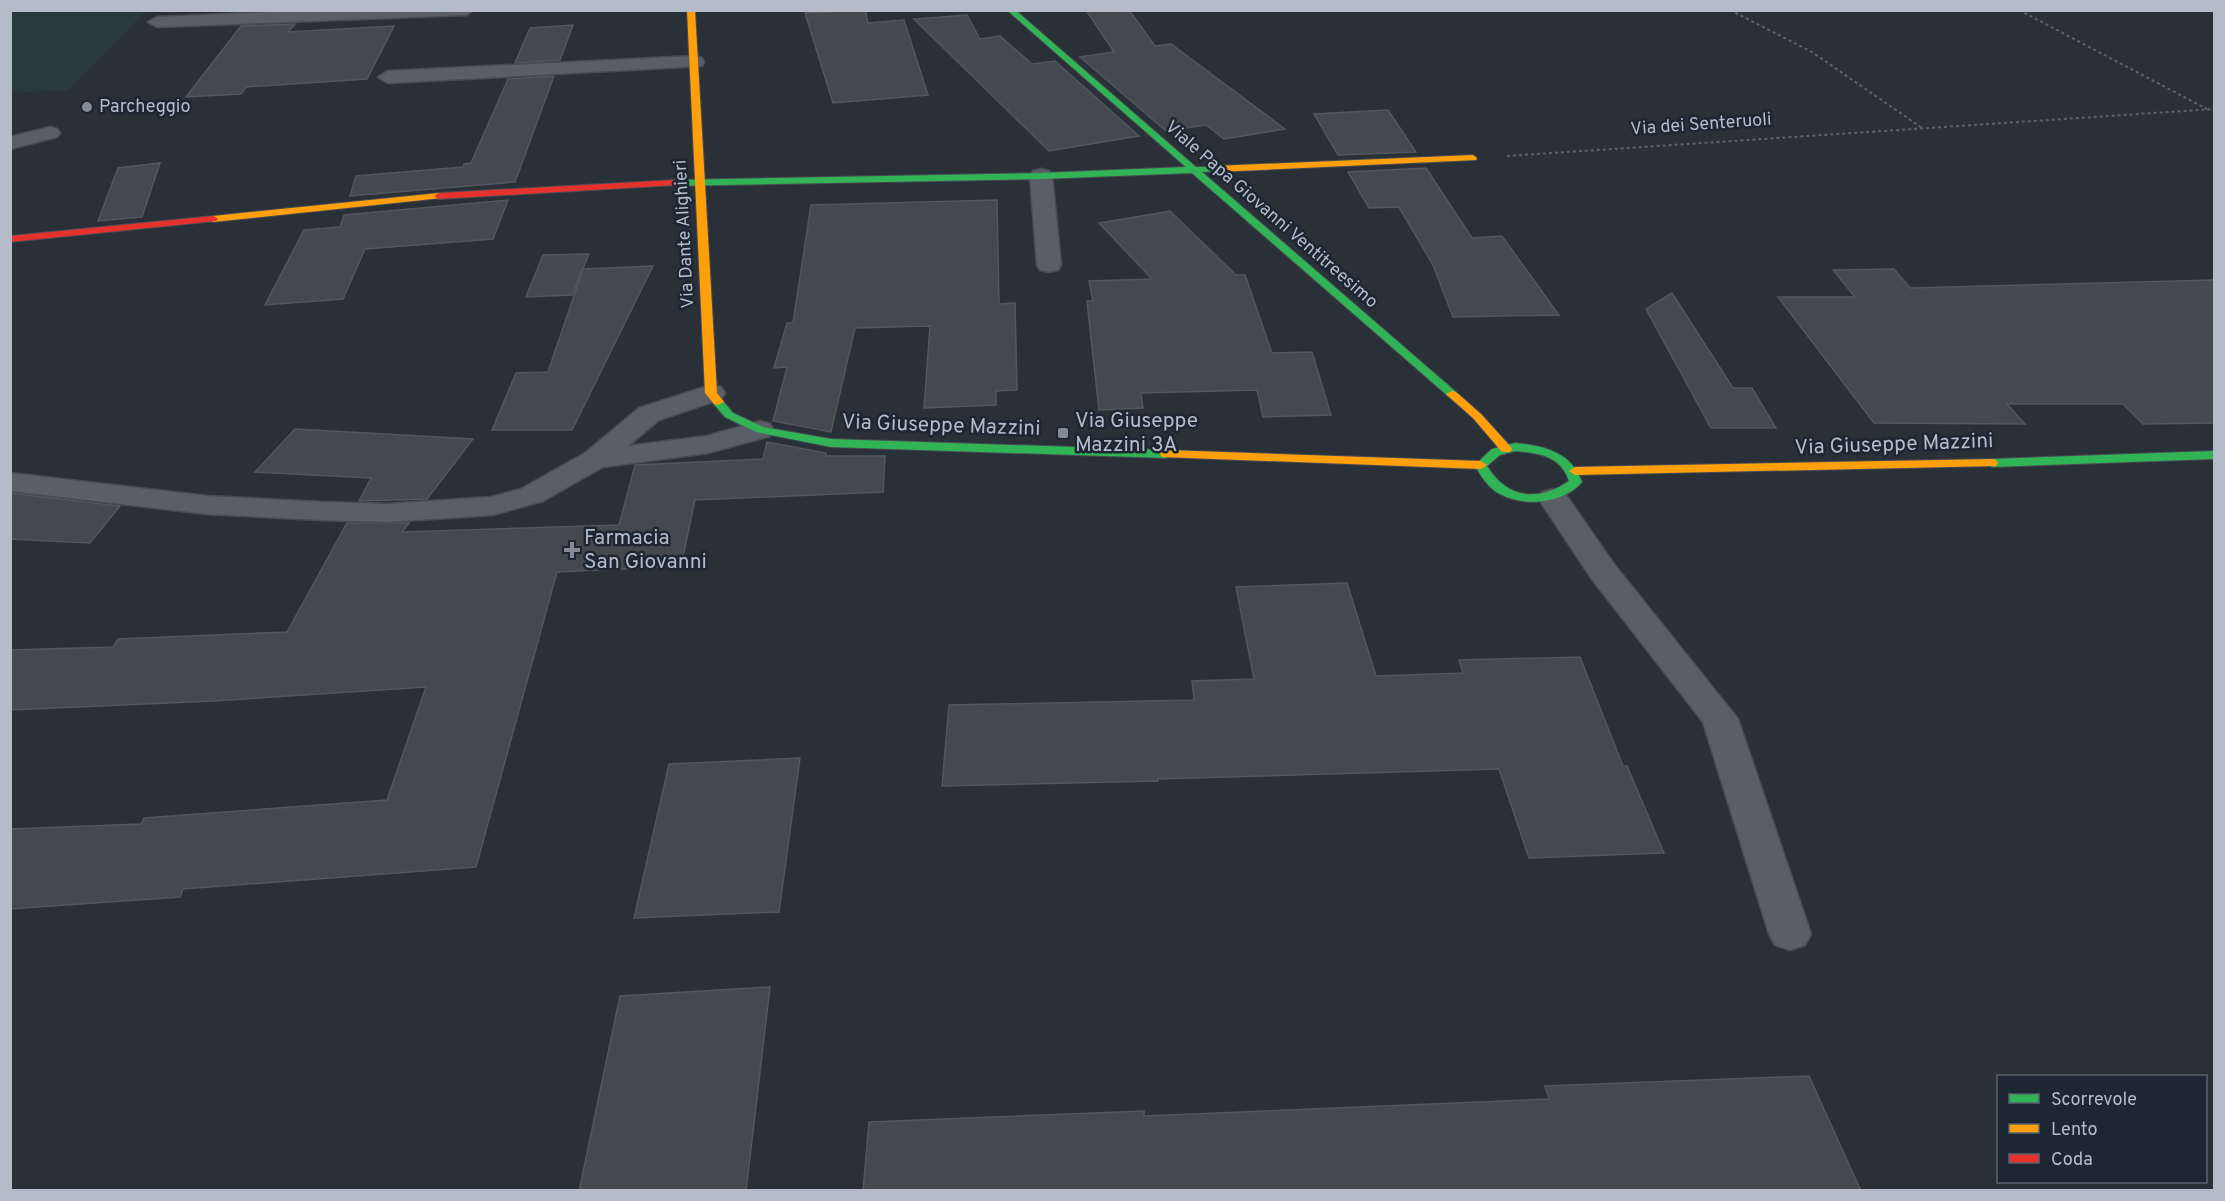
<svg xmlns="http://www.w3.org/2000/svg" width="2225" height="1201" font-family="Overpass,sans-serif">
<style>
.green{fill:#273a3e}
.building{fill:#444950;stroke:#52575f;stroke-width:1.5}
.lines{fill:none;stroke-linecap:round;stroke-linejoin:round}
.street-casing{stroke:#484c53;stroke-width:3}
.fast-casing{stroke:#484c53;stroke-width:2}
.slow-casing{stroke:#484c53;stroke-width:2}
.jam-casing{stroke:#484c53;stroke-width:2}
.path{stroke:#5d636a;stroke-width:2;stroke-dasharray:3 3;stroke-linecap:butt}
.street{fill:#5a5e66;fill-rule:evenodd}
.fast{fill:#30b455;fill-rule:evenodd}
.slow{fill:#ff9f0a;fill-rule:evenodd}
.jam{fill:#e5322d;fill-rule:evenodd}
.poi-dot{fill:#848b96;stroke:#1d2633;stroke-width:2}
.labels{text-anchor:middle;dominant-baseline:central;stroke-width:5;stroke-linejoin:round;paint-order:stroke}
.far-poi-label{font-size:18px;fill:#b4bcc9;stroke:#1d2633;text-anchor:start}
.far-street-label{font-size:18px;fill:#b4bcc9;stroke:#1d2633}
.poi-label{font-size:21px;fill:#b4bcc9;stroke:#1d2633;text-anchor:start}
.street-label{font-size:21px;fill:#b4bcc9;stroke:#1d2633}
</style>
<rect width="100%" height="100%" fill="#2a3038"/>
<path class="green" d="M11 10H146V11L68 90 11 93Z"/>
<g class="building">
<path d="M865 10 868 23 904 20 928 95 833 103 805 13Z"/>
<path d="M1086 10H1129L1155 46 1171 44 1285 129 1224 139 1206 125 1166 131 1080 57 1114 52Z"/>
<path d="M967 15 980 39 1000 36 1032 64 1055 61 1139 136 1049 151 914 19Z"/>
<path d="M295 24 288 32 394 26 367 79 246 87 241 94 186 97 241 26Z"/>
<path d="M573 25 560 60 515 63 530 28Z"/>
<path d="M554 76 515 182 350 196 356 176 463 167 464 164 471 163 508 79Z"/>
<path d="M1388 110 1416 152 1338 155 1314 114Z"/>
<path d="M160 163 142 217 98 221 118 168Z"/>
<path d="M1426 168 1472 238 1502 236 1559 315 1453 317 1433 265 1399 207 1369 208 1348 172Z"/>
<path d="M508 200 493 239 365 249 343 299 265 305 304 230 340 227 344 215Z"/>
<path d="M997 200 999 304 1015 303 1017 390 996 391V405L924 408 930 326 855 328 831 432 773 421 787 367 774 368 787 323H793L811 205Z"/>
<path d="M1170 211 1236 275H1245L1272 353 1312 352 1331 415 1263 417 1257 390 1141 393 1143 408 1099 410 1087 301H1093L1089 281 1152 279 1099 223Z"/>
<path d="M589 254 572 295 526 297 543 255Z"/>
<path d="M653 266 572 430H492L516 373 548 372 583 269Z"/>
<path d="M1894 269 1910 288 2214 280V423L2143 424 2123 404H2007L2025 424 1874 423 1778 297H1855L1833 270Z"/>
<path d="M1672 293 1733 388H1752L1776 428H1711L1646 309Z"/>
<path d="M295 429 473 439 427 499 359 501 371 478 255 472Z"/>
<path d="M767 442 826 453V456H885L883 492 695 500 681 566 557 572 476 867 183 889 180 897 10 909V829L141 824 144 818 387 800 426 687 214 701 10 710V650L113 647 118 639 287 632 347 523H409L402 532 619 525 635 465 763 459Z"/>
<path d="M10 493 120 506 90 543 10 539Z"/>
<path d="M1347 583 1376 676 1463 673 1459 660 1580 657 1623 766H1627L1664 853 1529 858 1499 769 1158 779V781L942 786 949 705 1194 700 1192 681 1254 679 1236 587Z"/>
<path d="M800 758 779 912 634 918 669 764Z"/>
<path d="M770 987 746 1191H579L620 996Z"/>
<path d="M1809 1076 1861 1191H863L869 1122 1144 1111V1116L1549 1099 1545 1086Z"/>
</g>
<g class="lines">
<g class="street-casing">
<g id="street">
<path d="M317 10H474L466 15 157 27 148 22 157 17Z"/>
<path d="M695 56 702 58 704 62 702 66 388 83 378 77 388 71Z"/>
<path d="M50 127 57 129 60 133 57 137 10 149V137Z"/>
<path d="M1041 169 1049 171 1052 176 1061 265 1058 270 1049 272 1040 270 1037 265 1030 176 1033 171Z"/>
<path d="M711 385 721 387 725 393 721 399 659 420 628 446 707 436 760 421 770 424 774 430 770 436 708 453 603 467 543 501 493 515 387 522 321 520 207 514 10 491V473L207 496 321 502 387 504 491 497 521 489 585 453 639 408Z"/>
<path d="M1553 489 1564 492 1614 564 1738 719 1811 934 1805 945 1790 950 1775 945 1769 934 1703 722 1591 578 1538 498 1542 492Z"/>
</g>
</g>
<g class="fast-casing">
<g id="fast">
<path d="M1007 10H1015L1196 167H1218V171L1202 172 1456 392V396H1448L1192 173 1041 179 674 186 669 183 674 180 1041 173 1186 167Z"/>
<path d="M718 399 722 400 733 413 763 427 831 439 1166 450 1172 454 1166 458 831 447 756 432 725 417 712 402Z"/>
<path d="M1515 443C1545 446 1571 452 1582 482 1562 505 1520 508 1495 491 1486 484 1480 475 1475 465L1492 449ZM1515 451C1539 453 1561 456 1569 481 1539 502 1507 499 1487 466L1500 455Z"/>
<path d="M2214 451V459L1992 467 1986 463 1992 459Z"/>
</g>
</g>
<g class="slow-casing">
<g id="slow">
<path d="M687 10H695L717 393 724 402 718 405 714 404 705 393Z"/>
<path d="M1473 155 1477 158 1476 160 1215 172 1211 169 1215 166Z"/>
<path d="M439 193 444 196 442 198 213 222 208 219 213 216Z"/>
<path d="M1452 391 1456 392 1481 414 1510 446 1512 449 1510 452H1502L1473 418 1448 396 1446 394Z"/>
<path d="M1166 450 1481 461 1487 465 1481 469 1162 457 1160 454 1162 451Z"/>
<path d="M1992 459 1996 460 1998 463 1996 466 1575 475 1569 471 1575 467Z"/>
</g>
</g>
<g class="jam-casing">
<g id="jam">
<path d="M674 180 679 183 677 185 439 199 434 196 439 193Z"/>
<path d="M213 216 218 219 216 221 10 242V236Z"/>
</g>
</g>
<g class="path">
<path d="M1730 10 1812 52 1922 128"/>
<path d="M2019 10 2207 109"/>
<path d="M1507 156 2214 109"/>
</g>
<use href="#street" class="street"/>
<use href="#fast" class="fast"/>
<use href="#slow" class="slow"/>
<use href="#jam" class="jam"/>
</g>
<g class="poi-dot">
<circle cx="87" cy="107" r="6"/>
<rect x="1057" y="427" width="12" height="12" rx="3"/>
<path d="M569 541h6v6h6v6h-6v6h-6v-6h-6v-6h6z"/>
</g>
<g class="labels">
<g class="far-poi-label">
<text x="99" y="107">Parcheggio</text>
</g>
<g class="far-street-label">
<text transform="translate(1701 125) rotate(-4)">Via dei Senteruoli</text>
<text transform="translate(1271 215) rotate(41)">Viale Papa Giovanni Ventitreesimo</text>
<text transform="translate(685 234) rotate(-93)">Via Dante Alighieri</text>
</g>
<g class="poi-label">
<text x="1075" y="421">Via Giuseppe<tspan x="1075" dy="24">Mazzini 3A</tspan></text>
<text x="584" y="538">Farmacia<tspan x="584" dy="24">San Giovanni</tspan></text>
</g>
<g class="street-label">
<text transform="translate(941 426) rotate(2)">Via Giuseppe Mazzini</text>
<text transform="translate(1894 445) rotate(-2)">Via Giuseppe Mazzini</text>
</g>
</g>
<rect width="2225" height="1201" fill="none" stroke="#b4bcc9" stroke-width="24"/>
<rect x="1997" y="1075" width="210" height="108" fill="#1d2633" stroke="#59626f" stroke-width="1.5"/>
<rect x="2009" y="1094" width="30" height="9" fill="#30b455" stroke="#59626f" stroke-width="1.5"/>
<text x="2051" y="1105" font-size="18" fill="#b4bcc9">Scorrevole</text>
<rect x="2009" y="1124" width="30" height="9" fill="#ff9f0a" stroke="#59626f" stroke-width="1.5"/>
<text x="2051" y="1135" font-size="18" fill="#b4bcc9">Lento</text>
<rect x="2009" y="1154" width="30" height="9" fill="#e5322d" stroke="#59626f" stroke-width="1.5"/>
<text x="2051" y="1165" font-size="18" fill="#b4bcc9">Coda</text>
</svg>
